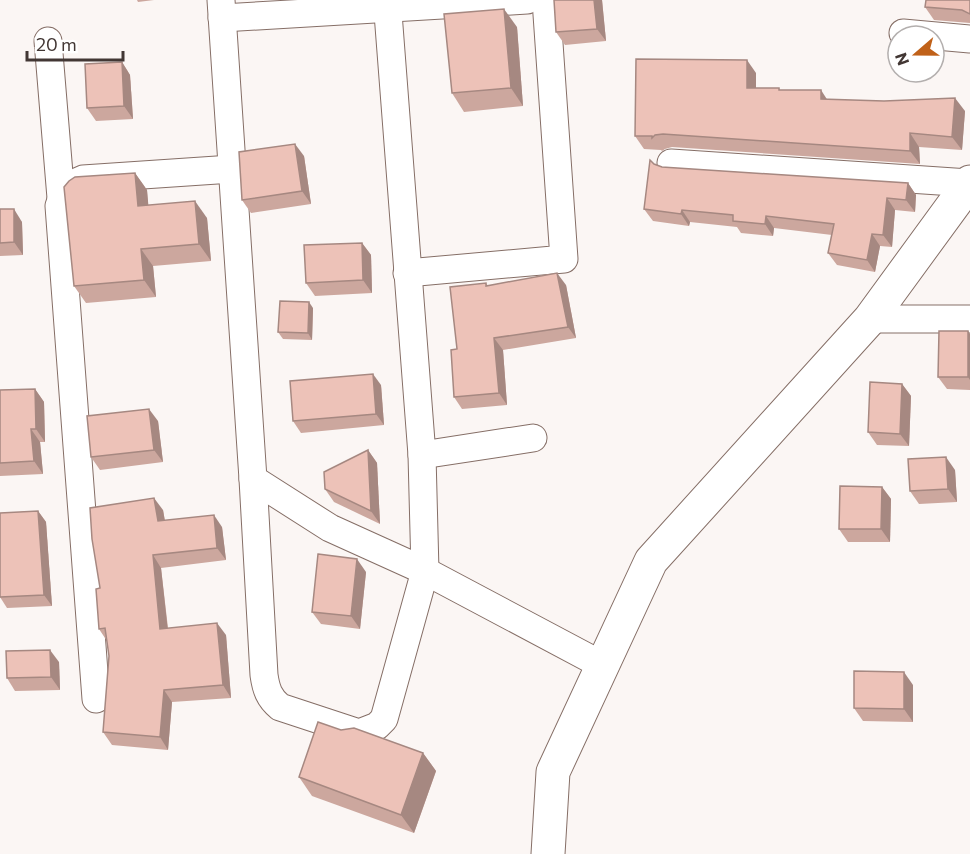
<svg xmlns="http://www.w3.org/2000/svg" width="970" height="854" font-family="Commissioner,sans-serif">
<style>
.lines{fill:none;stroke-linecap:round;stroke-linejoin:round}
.street-casing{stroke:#856e66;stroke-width:29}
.secondary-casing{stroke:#856e66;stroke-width:35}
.street{stroke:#fff;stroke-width:27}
.secondary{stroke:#fff;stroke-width:33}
.wall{fill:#cca79e}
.shaded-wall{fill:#a68881}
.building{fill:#edc2b8;stroke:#a68881;stroke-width:1.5}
</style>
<rect width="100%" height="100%" fill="#fbf6f4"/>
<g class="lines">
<g class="street-casing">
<g id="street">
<path d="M221 0 253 479 330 528 425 571 602 665"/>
<path d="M222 18 527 0"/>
<path d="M903 33 970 39"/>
<path d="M48 41 61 198"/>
<path d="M671 163 969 183"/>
<path d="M407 273 564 259 546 0"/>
<path d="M870 319H970"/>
<path d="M422 455 533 438"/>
<path d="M253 479 264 675C266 689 269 698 280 707L359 733 377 726 384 719 425 571 422 455 387 0"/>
<path d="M96 699 59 206C63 192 70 184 83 179L232 169"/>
</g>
</g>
<g class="secondary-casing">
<path id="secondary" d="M548 854 553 772 651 561 870 319 970 182"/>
</g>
<use href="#street" class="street"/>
<use href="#secondary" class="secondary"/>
</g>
<g class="wall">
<path d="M137 0H154L138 2Z"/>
<path d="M602 0 606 41 565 45 556 32Z"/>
<path d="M970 0V23L934 20 925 7Z"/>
<path d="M517 27 523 106 464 112 452 93Z"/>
<path d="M122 62 130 75 133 119 96 121 87 108Z"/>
<path d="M756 73V88H779L780 90 827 99 965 111 962 150 919 147 920 164 672 147 665 149 662 151 661 150 644 149 635 136Z"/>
<path d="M304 156 311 204 251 213 242 200Z"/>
<path d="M654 164 662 167 908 183 916 195 915 212 895 210 892 247 880 246 875 272 837 265 828 253 832 235 774 228 773 236 741 233 737 227 690 222 689 226 653 221 644 209Z"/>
<path d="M135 173 147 190 148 205 207 218 211 261 153 266 156 297 86 303 74 286Z"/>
<path d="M0 209 22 222 23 255 0 256Z"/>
<path d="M362 243 371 255 372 293 315 296 306 283Z"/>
<path d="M486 283 488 286 566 285 576 338 503 350 507 405 462 409 454 397 457 349Z"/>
<path d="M313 308 312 340 283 339 278 332Z"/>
<path d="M968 331 970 334V390L947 389 938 377Z"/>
<path d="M902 384 911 396 909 446 877 445 868 432Z"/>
<path d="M381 385 384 425 301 433 293 421Z"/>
<path d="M35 389 44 402 45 442H40L43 474 0 476V390Z"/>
<path d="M158 421 163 462 100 470 91 457Z"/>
<path d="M368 450 377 463 380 524 334 502 325 489Z"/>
<path d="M955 470 957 502 919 504 910 491Z"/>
<path d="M882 487 891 499 890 542H848L839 529Z"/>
<path d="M163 510 165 521 222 527 226 560 161 568 168 628 226 635 231 698 172 702 168 750 112 745 103 732 109 656 107 641 99 629 100 588Z"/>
<path d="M38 511 46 522 52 606 7 608 0 597V513Z"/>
<path d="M366 572 360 629 321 624 312 612Z"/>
<path d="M59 662 60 690 15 691 7 678Z"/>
<path d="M913 685V722L863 721 854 708Z"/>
<path d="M341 730 423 753 436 771 414 833 312 796 299 777Z"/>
</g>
<g class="shaded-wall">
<path d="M594 0H602L606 41 597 29Z"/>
<path d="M504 9 517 27 523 106 511 88Z"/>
<path d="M747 60 756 73V101L747 88Z"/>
<path d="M122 62 130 75 133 119 124 106Z"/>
<path d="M821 90 830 104 821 99Z"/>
<path d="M955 98 965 111 962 150 952 137Z"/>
<path d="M910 133 919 147 920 164 910 151Z"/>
<path d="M295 144 304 156 311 204 302 191Z"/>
<path d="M135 173 147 190 150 223 138 206Z"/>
<path d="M908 183 916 195 915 212 906 200Z"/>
<path d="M887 198 895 210 892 247 883 235Z"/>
<path d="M195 201 207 218 211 261 199 244Z"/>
<path d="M14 209 22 222 23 255 14 242Z"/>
<path d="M682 210 690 222 689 226 681 214Z"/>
<path d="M766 216 774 228 773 236 765 224Z"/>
<path d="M872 234 880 246 875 272 867 260Z"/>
<path d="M362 243 371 255 372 293 363 280Z"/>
<path d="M141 249 153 266 156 297 144 280Z"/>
<path d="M557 273 566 285 576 338 568 327Z"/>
<path d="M309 302 313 308 312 340 308 333Z"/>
<path d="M968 331 970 334V380L968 377Z"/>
<path d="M494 338 503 350 507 405 499 393Z"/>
<path d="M373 374 381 385 384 425 376 414Z"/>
<path d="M902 384 911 396 909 446 900 434Z"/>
<path d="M35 389 44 402 45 442 36 429Z"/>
<path d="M149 409 158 421 163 462 154 450Z"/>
<path d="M31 429 40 442 43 474 34 461Z"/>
<path d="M368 450 377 463 380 524 371 511Z"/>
<path d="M946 457 955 470 957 502 948 489Z"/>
<path d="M882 487 891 499 890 542 881 529Z"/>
<path d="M154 498 163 510 167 534 158 521Z"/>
<path d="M38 511 46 522 52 606 44 595Z"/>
<path d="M214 515 222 527 226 560 217 548Z"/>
<path d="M153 555 161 568 169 641 160 629Z"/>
<path d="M357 559 366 572 360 629 351 616Z"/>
<path d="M217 623 226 635 231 698 223 685Z"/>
<path d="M50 650 59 662 60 690 51 677Z"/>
<path d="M904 672 913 685V722L904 709Z"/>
<path d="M164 690 172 702 168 750 160 737Z"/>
<path d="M423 753 436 771 414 833 401 815Z"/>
</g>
<g class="building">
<path d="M554 0H594L597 29 556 32Z"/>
<path d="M926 0H970V14L962 10 925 7Z"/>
<path d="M504 9 511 88 452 93 444 14Z"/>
<path d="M636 59 747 60V88H779V90H821V99L884 101 955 98 952 137 910 133V151L663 134 655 135 652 138V136H635Z"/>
<path d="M122 62 124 106 87 108 85 64Z"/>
<path d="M295 144 302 191 242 200 239 152Z"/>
<path d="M650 160 654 164 662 167 908 183 906 200 887 198 883 235 872 234 867 260 828 253 834 224 766 216 765 224 733 221V215L682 210 681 214 644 209Z"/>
<path d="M135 173 138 206 195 201 199 244 141 249 144 280 74 286 64 187 69 181 75 177Z"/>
<path d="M0 209H14V242L0 243Z"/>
<path d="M362 243 363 280 306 283 304 245Z"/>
<path d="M557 273 568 327 494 338 499 393 454 397 451 350 457 349 450 287 486 283V286Z"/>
<path d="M280 301 309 302 308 333 278 332Z"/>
<path d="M939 331H968V377H938Z"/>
<path d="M373 374 376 414 293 421 290 381Z"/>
<path d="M870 382 902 384 900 434 868 432Z"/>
<path d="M35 389 36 429H31L34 461 0 463V390Z"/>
<path d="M149 409 154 450 91 457 87 416Z"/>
<path d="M368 450 371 511 325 489 324 472Z"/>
<path d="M946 457 948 489 910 491 908 459Z"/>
<path d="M840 486 882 487 881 529H839Z"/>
<path d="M154 498 158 521 214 515 217 548 153 555 160 629 217 623 223 685 164 690 160 737 103 732 109 656 105 628 99 629 96 589 100 588 92 539 90 508Z"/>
<path d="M38 511 44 595 0 597V513Z"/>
<path d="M318 554 357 559 351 616 312 612Z"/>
<path d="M50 650 51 677 7 678 6 651Z"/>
<path d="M854 671 904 672V709L854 708Z"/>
<path d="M318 722 341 730 354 728 423 753 401 815 299 777Z"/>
</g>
<g transform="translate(916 54) rotate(250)"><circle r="28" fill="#ffffff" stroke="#b3afae" stroke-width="1.5"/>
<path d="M0-4.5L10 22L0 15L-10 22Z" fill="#c06119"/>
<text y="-9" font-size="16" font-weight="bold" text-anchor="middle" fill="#423734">N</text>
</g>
<path d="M27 51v9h96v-9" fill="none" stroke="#423734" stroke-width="3"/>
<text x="36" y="51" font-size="18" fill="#423734" stroke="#ffffff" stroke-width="4.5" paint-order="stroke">20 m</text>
</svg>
